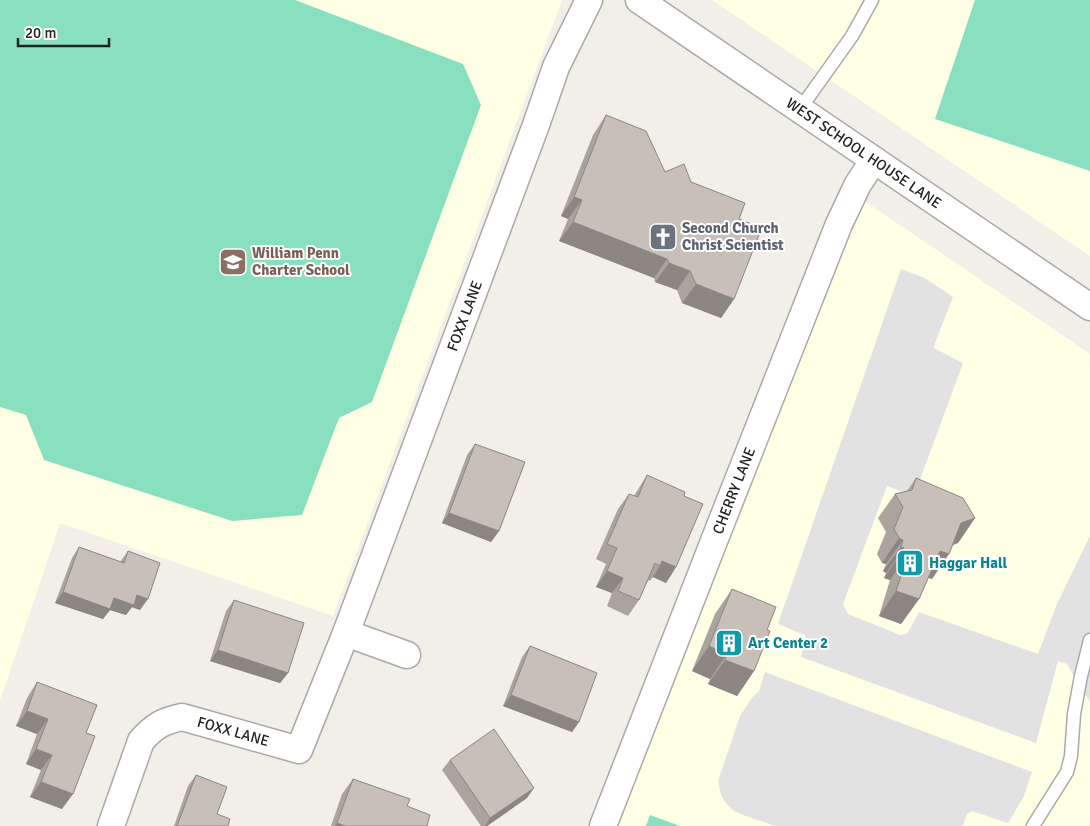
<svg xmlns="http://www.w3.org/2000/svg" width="1090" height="826" font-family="Signika,sans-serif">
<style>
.education{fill:#ffffe5}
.pitch{fill:#88e0be}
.parking{fill:#e2e2e2}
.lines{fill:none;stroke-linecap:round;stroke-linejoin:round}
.lane-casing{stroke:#a9a9a9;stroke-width:15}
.street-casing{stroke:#a9a9a9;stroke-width:29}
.lane{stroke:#fff;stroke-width:12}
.street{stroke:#fff;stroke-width:26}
.wall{fill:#aba49e}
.shaded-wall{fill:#8b8681}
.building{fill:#c7bfb8;stroke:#8b8681}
.labels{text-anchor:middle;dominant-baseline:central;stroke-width:4;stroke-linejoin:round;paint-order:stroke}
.street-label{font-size:15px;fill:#222;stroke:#fff}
.worship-label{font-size:15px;font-weight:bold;fill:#5b616d;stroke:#fff;text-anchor:start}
.education-label{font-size:15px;font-weight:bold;fill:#785e54;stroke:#fff;text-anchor:start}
.culture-label{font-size:15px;font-weight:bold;fill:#0d838f;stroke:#fff;text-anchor:start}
</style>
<rect width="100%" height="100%" fill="#f2efe9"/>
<g class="education">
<path d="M0 0H562L333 616 60 523 0 701Z"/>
<path d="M712 0H1090V256Z"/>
<path d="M854 194 1090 354V826H607Z"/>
</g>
<g class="pitch">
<path d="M0 0H295L463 64 481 105 372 402 339 418 302 515 232 521 44 460 26 415 0 407Z"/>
<path d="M975 0H1090V171L935 119Z"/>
<path d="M650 815 680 826H646Z"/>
</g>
<g class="parking">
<path d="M901 269 925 278 953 297 935 343 934 348 963 363 914 496 887 486 843 604 848 614 900 635 907 634 919 612 1038 654 1056 606 1090 536V702L1067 664 1058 661 1036 743 801 657 806 638 804 635 778 624Z"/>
<path d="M765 672 1032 772 1024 796 1008 823 972 811 967 814 963 826H775L743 815 734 811 725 802 721 795 718 781 740 716 751 699 759 691Z"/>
</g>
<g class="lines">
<g class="lane-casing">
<g id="lane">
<path d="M800 109 852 36 872 0"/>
<path d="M1033 826 1067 772 1071 756 1074 714 1081 676 1090 640"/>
</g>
</g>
<g class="street-casing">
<g id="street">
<path id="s1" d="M639 0 1090 307"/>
<path d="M346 633 407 655"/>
<path id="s2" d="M111 826 141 741C154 726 163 721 182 717L299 750 346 633 536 125 556 67 589 0"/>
<path id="s3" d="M603 826 714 541 839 224 858 184 874 160"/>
</g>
</g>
<use href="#lane" class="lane"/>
<use href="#street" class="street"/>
</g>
<g class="wall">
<path d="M606 115 665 172 691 182 739 219 734 299 721 318 682 303 677 290 655 282 654 278 559 241 568 219 561 216 593 135Z"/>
<path d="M475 444 499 531 491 542 442 523 467 455Z"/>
<path d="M647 475 684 496 676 567 666 583 653 577 650 581 648 580 639 600 628 616 607 606 612 593 596 587 606 564 596 559 618 509 629 494 634 496 637 491Z"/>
<path d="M916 478 975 518 958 543 953 545 932 579 928 578 919 599 901 624 879 616 890 580 884 578 886 573 883 571 886 564 882 563 877 554 886 532 878 518 895 494 907 491Z"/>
<path d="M79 547 120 562 128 551 140 610 132 607 126 615 110 610 103 619 55 603 72 558Z"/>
<path d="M732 589 767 630 754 671 737 696 708 684 710 679 692 671 715 614Z"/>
<path d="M234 600 288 673 280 683 210 661 226 611Z"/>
<path d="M530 646 579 722 572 732 503 706 522 657Z"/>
<path d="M37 682 86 733 62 809 30 797 41 770 26 764 37 734 16 726 27 698Z"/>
<path d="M450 760 527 798 487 826H481L442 770Z"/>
<path d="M196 775 217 814 228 826H174L188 786Z"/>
<path d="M353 779 407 806 427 826H331L342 794Z"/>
</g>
<g class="shaded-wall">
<path d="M574 197 582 200 568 219 561 216Z"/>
<path d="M573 222 667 259 654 278 559 241Z"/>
<path d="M669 263 690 271 677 290 655 282Z"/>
<path d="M696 284 734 299 721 318 682 303Z"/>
<path d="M449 513 499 531 491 542 442 523Z"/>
<path d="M975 518 958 543 944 548 961 523Z"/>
<path d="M899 538 903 540 886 564 882 563Z"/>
<path d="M901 547 904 548 886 573 883 571Z"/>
<path d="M940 551 949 554 932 579 922 575Z"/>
<path d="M901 553 908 555 890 580 884 578Z"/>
<path d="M662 561 676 567 666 583 653 577 660 566Z"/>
<path d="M607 571 623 578 612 593 596 587Z"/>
<path d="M896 591 919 599 901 624 879 616Z"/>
<path d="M63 592 114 598 137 595 148 599 140 610 132 607 126 615 110 610 103 619 55 603Z"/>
<path d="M709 646 727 654 710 679 692 671Z"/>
<path d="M218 650 288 673 280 683 210 661Z"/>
<path d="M725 660 754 671 737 696 708 684Z"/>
<path d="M511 695 579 722 572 732 503 706Z"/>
<path d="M27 711 48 719 37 734 16 726Z"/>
<path d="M36 749 52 755 41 770 26 764Z"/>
<path d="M41 782 73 794 62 809 30 797Z"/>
<path d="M534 788 527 798 487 826H485L490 818Z"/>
<path d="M337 823 345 826H335Z"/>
</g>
<g class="building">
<path d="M606 115 646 131 665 172 684 164 691 182 745 203 739 219 754 225 759 235 734 299 696 284 690 271 669 263 667 259 573 222 582 200 574 197Z"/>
<path d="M475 444 525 462 499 531 449 513Z"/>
<path d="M647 475 685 492 684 496 703 504 676 567 662 561 660 566 655 563 639 600 618 591 623 578 607 571 617 548 607 544 629 494 638 497Z"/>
<path d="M916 478 963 498 975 518 961 523 949 554 940 551 919 599 896 591 908 555 901 553 904 548 901 547 903 540 899 538 894 529 903 507 895 494 912 490Z"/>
<path d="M79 547 124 563 128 551 160 563 148 599 137 595 134 605 114 598 110 609 63 592Z"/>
<path d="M732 589 776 607 767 630 770 631 754 671 725 660 727 654 709 646Z"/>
<path d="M234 600 304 623 288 673 218 650Z"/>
<path d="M530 646 597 673 579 722 511 695Z"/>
<path d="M37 682 97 705 86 733 95 736 73 794 41 782 52 755 36 749 48 719 27 711Z"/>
<path d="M494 729 534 788 490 818 450 760Z"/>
<path d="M196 775 227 787 217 814 230 819 228 826H177Z"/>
<path d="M353 779 410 799 407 806 430 815 427 826H345L337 823Z"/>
</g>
<defs>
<g id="church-square" transform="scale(1.4375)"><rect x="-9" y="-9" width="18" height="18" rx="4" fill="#6b7280" stroke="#fff"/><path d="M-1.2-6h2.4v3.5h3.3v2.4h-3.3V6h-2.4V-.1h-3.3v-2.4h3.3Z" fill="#fff"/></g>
<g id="school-square" transform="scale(1.4375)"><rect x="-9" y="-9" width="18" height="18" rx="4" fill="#8d6e63" stroke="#fff"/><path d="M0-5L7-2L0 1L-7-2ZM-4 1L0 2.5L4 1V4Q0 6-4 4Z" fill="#fff"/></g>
<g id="building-square" transform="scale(1.4375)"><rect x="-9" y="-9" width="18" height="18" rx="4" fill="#0f9aa8" stroke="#fff"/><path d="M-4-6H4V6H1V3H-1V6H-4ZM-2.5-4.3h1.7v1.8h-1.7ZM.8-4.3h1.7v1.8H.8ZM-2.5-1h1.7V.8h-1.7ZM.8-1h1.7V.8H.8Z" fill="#fff"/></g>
</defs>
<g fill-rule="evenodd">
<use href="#church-square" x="663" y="237"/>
<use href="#school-square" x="233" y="262"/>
<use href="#building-square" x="910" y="563"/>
<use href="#building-square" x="729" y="643"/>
</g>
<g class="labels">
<g class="street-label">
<text stroke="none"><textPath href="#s1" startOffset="272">WEST SCHOOL HOUSE LANE</textPath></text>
<text stroke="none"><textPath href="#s2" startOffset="725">FOXX LANE</textPath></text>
<text stroke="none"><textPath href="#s3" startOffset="360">CHERRY LANE</textPath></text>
<text stroke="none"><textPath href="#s2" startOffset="192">FOXX LANE</textPath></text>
</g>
<g class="worship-label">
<text x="682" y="228">Second Church<tspan x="682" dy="17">Christ Scientist</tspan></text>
</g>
<g class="education-label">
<text x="252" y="253">William Penn<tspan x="252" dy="17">Charter School</tspan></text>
</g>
<g class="culture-label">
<text x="929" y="563">Haggar Hall</text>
<text x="748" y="643">Art Center 2</text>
</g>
</g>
<path d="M18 38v8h91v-8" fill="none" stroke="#222222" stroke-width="2.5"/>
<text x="25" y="38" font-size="15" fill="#222222" stroke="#ffffff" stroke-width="4" paint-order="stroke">20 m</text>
</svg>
